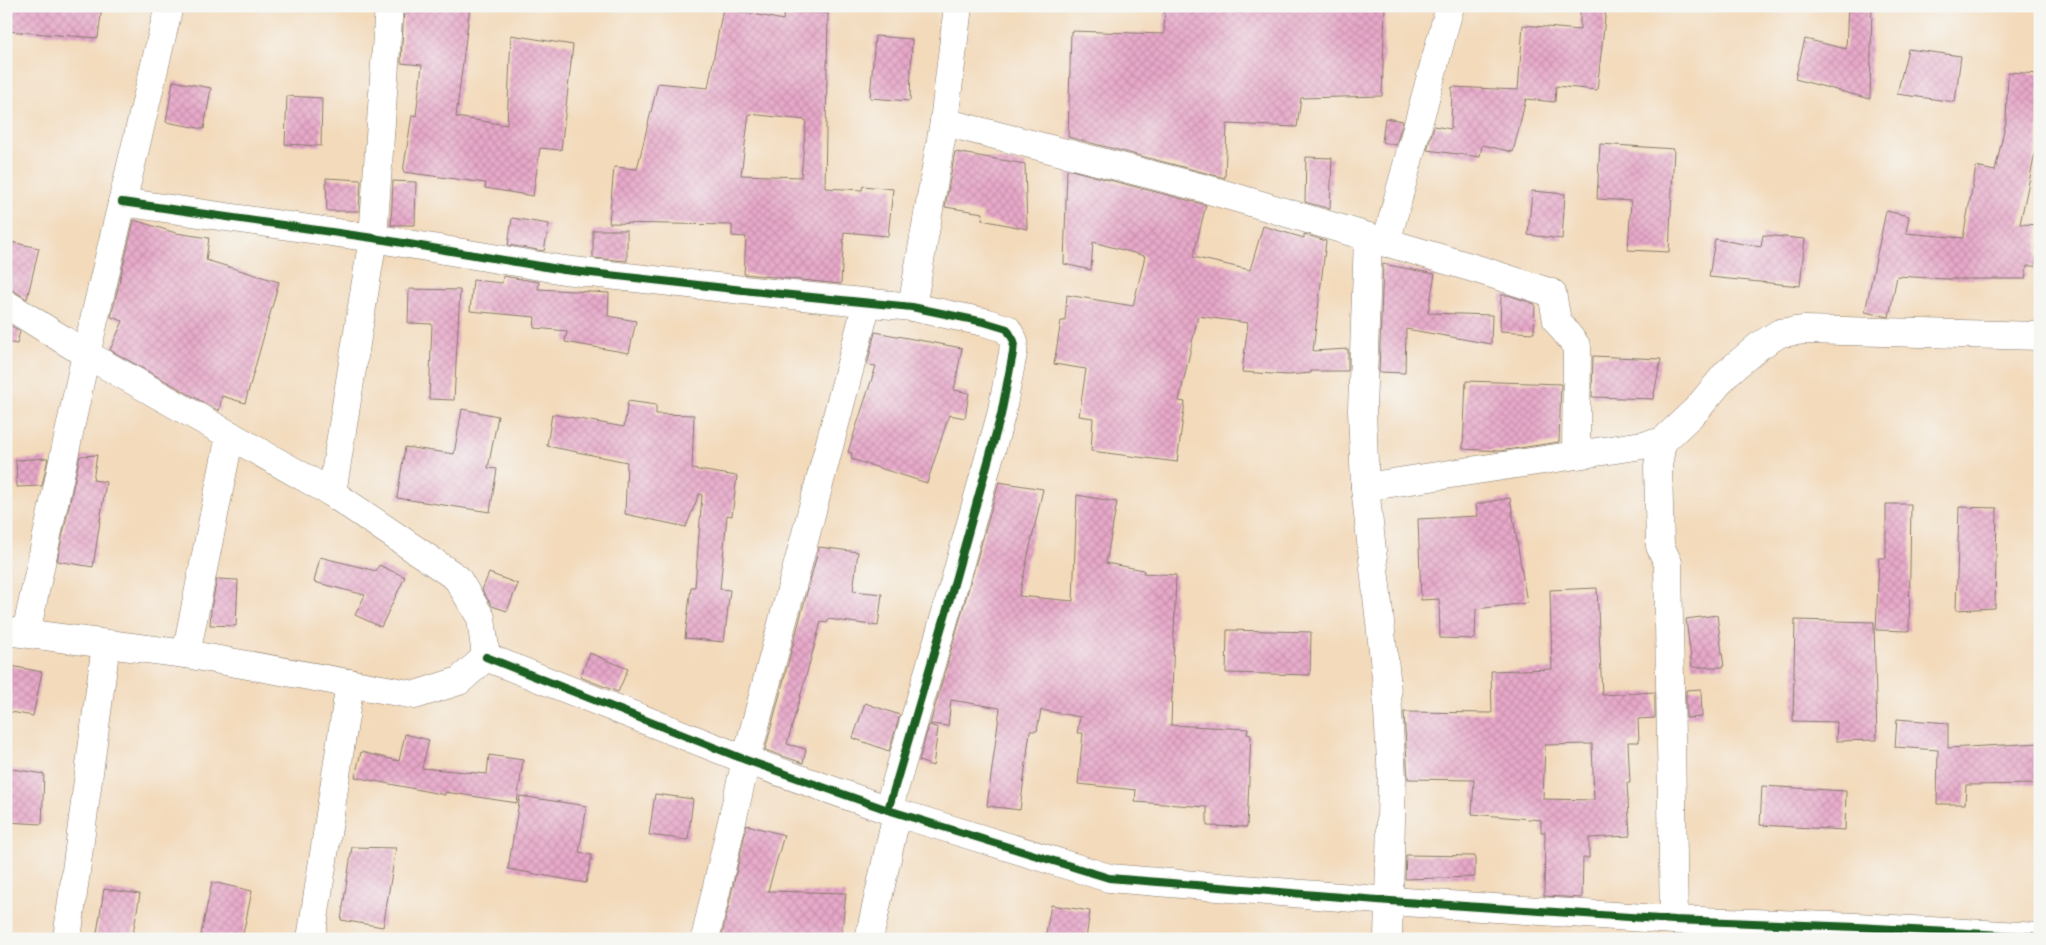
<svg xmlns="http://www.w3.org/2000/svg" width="2046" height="945" font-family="'IM FELL Great Primer',serif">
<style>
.building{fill:url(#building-cross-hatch);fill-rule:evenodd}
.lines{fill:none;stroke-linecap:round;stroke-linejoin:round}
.street-casing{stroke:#887b6c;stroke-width:29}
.street{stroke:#fff;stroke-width:28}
.cycleway-casing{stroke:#f6f6f2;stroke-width:11}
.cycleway{stroke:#1b5e20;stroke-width:8}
</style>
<defs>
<pattern id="building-cross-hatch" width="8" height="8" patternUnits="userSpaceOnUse" patternTransform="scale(1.25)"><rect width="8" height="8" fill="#e7a8c9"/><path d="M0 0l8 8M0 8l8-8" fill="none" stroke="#c690ac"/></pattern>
</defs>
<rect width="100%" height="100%" fill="#f6f6f2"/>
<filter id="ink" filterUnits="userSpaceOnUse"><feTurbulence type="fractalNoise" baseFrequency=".02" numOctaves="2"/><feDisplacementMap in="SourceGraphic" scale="10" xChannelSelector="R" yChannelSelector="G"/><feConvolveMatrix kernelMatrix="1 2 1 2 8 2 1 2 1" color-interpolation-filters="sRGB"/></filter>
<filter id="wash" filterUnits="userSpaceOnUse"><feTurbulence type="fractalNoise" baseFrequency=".0096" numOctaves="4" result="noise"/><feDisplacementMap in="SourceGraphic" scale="20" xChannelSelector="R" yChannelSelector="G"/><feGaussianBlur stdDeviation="1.12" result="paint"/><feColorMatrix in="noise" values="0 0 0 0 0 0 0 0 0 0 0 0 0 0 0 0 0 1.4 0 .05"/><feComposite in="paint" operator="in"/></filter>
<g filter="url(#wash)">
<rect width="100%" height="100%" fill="#f3dabb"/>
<g id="blocks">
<g class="building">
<path d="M6 6H102L98 38 6 31Z"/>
<path d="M404 6H470L456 117 507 125 511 35 573 45 561 150 540 148 533 196 485 188 486 183 403 172 412 115 416 116 422 65 401 63Z"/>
<path d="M1165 6H1203L1242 13V6H1385L1382 96 1301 98 1297 127 1227 124 1225 178 1068 137 1071 31 1164 34Z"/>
<path d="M1848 6H1872L1870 99 1795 79 1805 39 1846 49Z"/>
<path d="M1580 7 1606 9 1597 90 1556 86 1555 102 1526 99 1513 152 1482 145 1480 157 1427 150 1434 126 1451 129 1452 87 1518 90 1523 25 1580 30Z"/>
<path d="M723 8 783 20 784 12 828 13 825 188 862 190 863 186 893 189 888 236 844 232 841 284 744 274 746 237 732 236V225L609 223 614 167 637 169 658 83 708 88ZM749 114 806 120 801 177 741 175Z"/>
<path d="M875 36 912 39 910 101 870 98Z"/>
<path d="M1908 49 1961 56 1955 102 1897 94Z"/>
<path d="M2008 72 2040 74 2037 144 2020 224 2038 225 2036 266H2027L2025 279H1946L1897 276 1889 317 1865 312 1886 211 1909 216 1906 233 1963 238 1976 167 1995 171 2006 121Z"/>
<path d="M173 81 211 88 204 129 166 122Z"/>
<path d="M287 96 322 98 321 146 285 144Z"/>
<path d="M1385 118 1403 121 1396 145 1382 142Z"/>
<path d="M1600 144 1674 149 1669 252 1628 250 1631 201 1597 199Z"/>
<path d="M955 152 1025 164 1027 229 982 220 983 213 945 207Z"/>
<path d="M1306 157 1332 158 1330 209 1305 202Z"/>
<path d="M1067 169 1206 205 1193 257 1250 270 1263 226 1304 238V234L1326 241 1313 351 1348 349V371H1311V373L1288 375 1242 372 1248 323 1198 316 1179 401 1185 402 1177 462 1091 451 1093 418 1079 416 1086 369 1054 364 1061 321H1065L1067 295 1133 306 1145 256 1093 242 1091 270 1064 264Z"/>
<path d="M326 178 361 180 359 211H327Z"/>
<path d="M393 181 416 182 415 225H391Z"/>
<path d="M1532 191 1565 194 1562 239 1528 235Z"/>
<path d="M512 218 549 224 544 251 508 245Z"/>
<path d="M134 220 176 233 209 238 206 260 279 282 245 403 222 396 219 411 110 350 123 321 111 317Z"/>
<path d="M593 230H627V261L593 258Z"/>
<path d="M1763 235 1805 239 1800 286 1709 277 1715 239 1761 247Z"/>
<path d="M6 241 39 248 27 299 14 291 6 288Z"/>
<path d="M1383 264 1435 274 1428 313 1492 315 1491 344 1406 329 1405 373 1379 372Z"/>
<path d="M503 276 539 282 538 289 609 293 608 316 636 321 629 353 565 342 567 331 534 328 535 317 470 311 473 280 502 283Z"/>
<path d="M409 289 460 290 454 400 429 399 432 324 408 323Z"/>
<path d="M1501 295H1508L1535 304 1534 333 1500 331Z"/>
<path d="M6 323 20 331 17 344 6 342Z"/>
<path d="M875 332 962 348 954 390 969 393 965 418 949 415 927 483 851 459 852 453 848 452 876 366 867 365Z"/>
<path d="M1593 356 1661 359 1653 399 1592 397Z"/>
<path d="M1466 381 1561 384 1559 442 1500 451 1463 449Z"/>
<path d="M628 401 656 405V414L694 415 692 469 737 476 732 516 727 515 720 589 730 590 724 642 685 638 691 587H695L702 495 699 494 686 527 625 514 627 462 547 446 552 414 624 427Z"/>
<path d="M462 409 498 416 488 468 497 469 490 512 397 498 405 447 454 454Z"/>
<path d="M97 455 93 480 106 482 93 567 57 561 80 456Z"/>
<path d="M48 458 42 486 17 487 16 460Z"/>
<path d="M999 482 1043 489 1019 596 1073 601 1077 495 1117 502 1106 563 1144 570 1143 573 1176 575 1171 725 1248 729 1247 734 1251 735 1247 827 1207 826V807L1135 802 1136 790 1078 784 1083 733H1077L1080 717 1041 710 1037 731H1030L1020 810 987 806 1000 708 951 700 948 726 930 724Z"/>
<path d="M1510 498 1527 603 1476 609 1475 639 1440 638 1439 599 1421 600 1418 519 1478 516 1476 504Z"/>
<path d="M1886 504H1911L1909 631 1876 630 1879 558H1886Z"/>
<path d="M1959 507 1997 508 1995 608 1956 610Z"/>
<path d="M819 547 858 552 853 591 882 594 878 626 828 619 827 623 821 622 787 744 806 749 803 763 765 750Z"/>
<path d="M320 557 376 571 379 565 405 577 381 627 355 615 365 595 314 582Z"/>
<path d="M489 573 518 584 507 611 492 606 482 590Z"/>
<path d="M217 579 238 580 236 626 210 625 211 609Z"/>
<path d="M1597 588 1602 695 1655 692V718L1638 719 1639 742H1628L1630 783H1627L1630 836 1589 838V858H1583L1582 898 1544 896 1545 832H1541V820L1472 814 1474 780 1408 779 1404 712 1492 713 1491 671 1552 669 1550 590ZM1592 744 1594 800 1543 799 1545 745Z"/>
<path d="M1717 615 1724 667H1692L1686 619Z"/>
<path d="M1795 620 1874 622 1877 740 1836 741 1837 722 1793 721Z"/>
<path d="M1227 630 1311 632 1310 675 1226 673Z"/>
<path d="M590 653 628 669 618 692 580 677Z"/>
<path d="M6 665 42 672 33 716 6 711Z"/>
<path d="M1701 689 1702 717 1686 718V690Z"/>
<path d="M865 703 900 715 889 751 853 738Z"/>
<path d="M1897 719 1948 723V748L2040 743V784L1966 785 1965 804H1937L1938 750 1895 747Z"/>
<path d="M929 725 938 728 933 766 919 761Z"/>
<path d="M405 734 429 740 422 768 487 774 489 755 523 760 517 803 445 792V795L355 777 361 752 399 761Z"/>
<path d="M6 768 44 774 42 824 6 822Z"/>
<path d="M1762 786 1846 791 1845 830 1760 825Z"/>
<path d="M655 794 693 799 688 840 649 835Z"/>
<path d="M520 796 587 806 579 852 592 855 586 883 508 869Z"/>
<path d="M747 825 784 835 768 891 846 893 841 939H721Z"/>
<path d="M352 847 396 848 383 927 341 920Z"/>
<path d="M1406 855 1475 856V877L1405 879Z"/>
<path d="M212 882 252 891 242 939H200Z"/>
<path d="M104 889 140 894 132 939H96Z"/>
<path d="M1051 905 1090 911 1086 939H1045Z"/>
</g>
</g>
</g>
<g filter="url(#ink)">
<use href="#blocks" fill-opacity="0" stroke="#887b6c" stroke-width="1"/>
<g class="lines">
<g class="street-casing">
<g id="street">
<path d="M944 122 1203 188 1480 270 1552 293 1557 321 1577 347 1576 455"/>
<path d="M122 202 373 238 564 270 752 291 912 307 984 322 1007 329 1014 341 1013 353 1001 415 947 609 888 810"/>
<path d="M1368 237 1362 410 1365 487 1386 677 1392 778 1388 939"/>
<path d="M1386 243 1450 6"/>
<path d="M6 304 86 354 332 493 457 578 481 618 486 657"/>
<path d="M912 307 944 122 958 6"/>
<path d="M1662 442 1658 466 1660 546 1668 563 1674 920"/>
<path d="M1365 487 1662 442 1697 409 1727 373 1759 346 1780 333 1804 330 2040 336"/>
<path d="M332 493 373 238 389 6"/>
<path d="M6 631 186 654 415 695 459 681 486 657"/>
<path d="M26 633 86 354 169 6"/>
<path d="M186 654 230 435"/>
<path d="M486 657 746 760 888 810 1109 878 1390 901 1674 920 1857 927 2040 937"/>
<path d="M67 939 106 644"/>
<path d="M311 939 350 683"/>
<path d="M705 939 746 760 867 303"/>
<path d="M869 939 897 813"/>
</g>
</g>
<use href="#street" class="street"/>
<g class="cycleway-casing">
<g id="cycleway">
<path d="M122 202 373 238 564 270 752 291 912 307 984 322 1007 329 1014 341 1013 353 1001 415 947 609 888 810"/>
<path d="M486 657 746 760 888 810 1109 878 1390 901 1674 920 1857 927 2040 937"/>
</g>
</g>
<use href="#cycleway" class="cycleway"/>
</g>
</g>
<rect width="2046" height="945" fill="none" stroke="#f6f6f2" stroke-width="25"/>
</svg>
